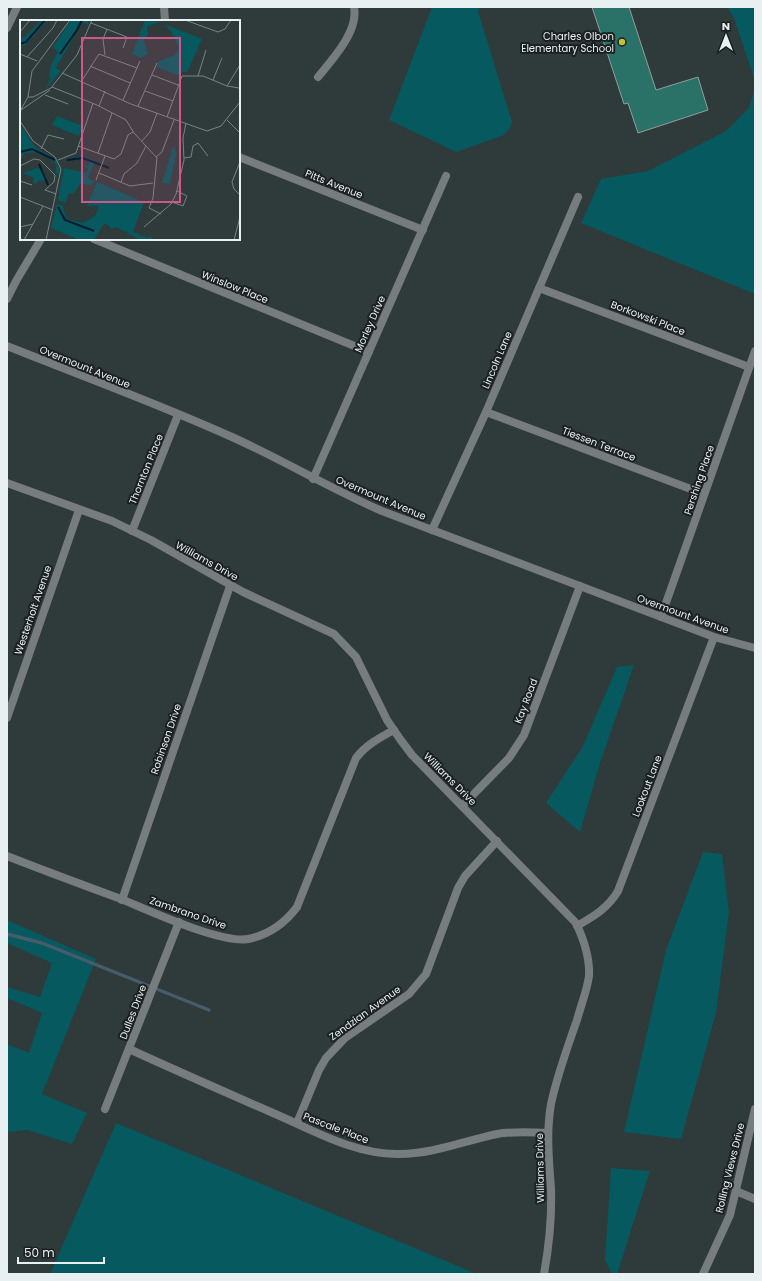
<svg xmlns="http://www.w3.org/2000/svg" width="762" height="1281" font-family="Poppins,sans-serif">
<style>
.green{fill:#05595f}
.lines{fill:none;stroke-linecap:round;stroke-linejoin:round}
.stream{stroke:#465c6b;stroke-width:3.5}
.building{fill:#2a7168;stroke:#919e9c}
.street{stroke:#777c7e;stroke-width:8}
.poi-dot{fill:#c3bd3f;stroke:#1b2020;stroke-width:1.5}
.labels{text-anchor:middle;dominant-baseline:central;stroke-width:4;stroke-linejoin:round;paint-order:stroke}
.poi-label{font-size:10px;fill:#e9f0f1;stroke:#1b2020;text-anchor:end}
.street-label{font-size:10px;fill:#e9f0f1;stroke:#1b2020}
.inset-river{fill:none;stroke:#001c32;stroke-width:2}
.inset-road{fill:none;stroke:#798384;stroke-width:1}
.view{fill:#ce5988;fill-opacity:0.15;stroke:#ce5988;stroke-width:2}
.inset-edge{fill:none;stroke:#e9f0f1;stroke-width:2}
</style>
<rect width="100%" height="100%" fill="#2f3a3b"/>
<g class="green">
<path d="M432 7H480L478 11 512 122 510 128 504 135 456 152 389 120Z"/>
<path d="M727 7H755V81L734 18Z"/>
<path d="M755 88V294L581 223 601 179 648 171 726 131 749 108Z"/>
<path d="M634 665 601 760 580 832 546 803 583 746 617 667Z"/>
<path d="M703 852 722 854 729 912 716 1013 681 1139 624 1132 666 950Z"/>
<path d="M7 920 96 959 42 1094 87 1113 72 1144 27 1130 7 1132V1044L29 1053 42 1013 7 998V987L40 997 52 963 7 943Z"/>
<path d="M116 1123 477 1274H50Z"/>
<path d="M611 1168 650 1171 617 1274H612L605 1260Z"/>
</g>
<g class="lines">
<path class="stream" d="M7 934 42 943 209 1010"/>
</g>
<path class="building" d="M592 7H629L656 90 698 77 708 110 638 133 628 103 624 104Z"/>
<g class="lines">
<g class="street">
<path d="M164 7 165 21"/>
<path d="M7 28 17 7"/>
<path d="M318 77C332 60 359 31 354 7"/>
<path d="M239 157 423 230"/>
<path d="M94 239 369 352"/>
<path d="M539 288 749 367"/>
<path d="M7 299 16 281 41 239"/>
<path d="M7 346C82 376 159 404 232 437 283 460 331 489 382 511L714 637 755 648"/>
<path d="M486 412 704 494"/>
<path d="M313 479 446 176"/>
<path d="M7 483 112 521 151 540 243 592 334 634 356 657 387 720 400 739 412 755 576 923C584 940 590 957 589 976 587 991 581 1005 577 1020 567 1048 557 1076 551 1104 546 1133 549 1161 551 1189 552 1218 549 1246 544 1274"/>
<path d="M432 530 486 412 578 197"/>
<path d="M132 531 178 415"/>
<path d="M661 617 755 351"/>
<path d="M7 718 79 510"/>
<path d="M462 806 509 758 524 735 580 586"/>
<path d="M7 856C45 871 83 885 121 899 148 910 221 944 248 939 268 935 285 923 297 907L356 758C366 745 379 738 394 730"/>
<path d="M122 900 230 586"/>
<path d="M577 926C594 916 608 908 618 891L714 637"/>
<path d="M129 1049C177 1071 225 1092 273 1113 313 1130 355 1155 399 1154 433 1154 464 1141 497 1134 514 1131 531 1132 548 1133"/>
<path d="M105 1109 179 922"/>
<path d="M297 1123 319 1070 326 1058 345 1038 409 994 426 974 458 888 465 876 497 841"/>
<path d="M736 1191 755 1199"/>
<path d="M703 1274 730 1215 755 1109"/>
</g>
</g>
<circle class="poi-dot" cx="622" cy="42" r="4"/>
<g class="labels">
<g class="poi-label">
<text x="614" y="36">Charles Olbon<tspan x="614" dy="12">Elementary School</tspan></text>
</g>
<g class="street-label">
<text transform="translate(334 184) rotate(22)">Pitts Avenue</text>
<text transform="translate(235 287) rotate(22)">Winslow Place</text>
<text transform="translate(648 318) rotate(21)">Borkowski Place</text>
<text transform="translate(370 324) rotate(-66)">Morley Drive</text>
<text transform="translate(497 360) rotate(-67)">Lincoln Lane</text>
<text transform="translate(85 367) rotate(22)">Overmount Avenue</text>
<text transform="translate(599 444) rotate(21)">Tiessen Terrace</text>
<text transform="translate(146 469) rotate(-68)">Thornton Place</text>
<text transform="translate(699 480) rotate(-71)">Pershing Place</text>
<text transform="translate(381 498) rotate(23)">Overmount Avenue</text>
<text transform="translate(207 561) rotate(29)">Williams Drive</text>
<text transform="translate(33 610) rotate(-71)">Westerholt Avenue</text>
<text transform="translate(683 614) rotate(20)">Overmount Avenue</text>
<text transform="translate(526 701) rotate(-69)">Kay Road</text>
<text transform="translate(166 739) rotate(-71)">Robinson Drive</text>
<text transform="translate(450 779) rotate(45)">Williams Drive</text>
<text transform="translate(647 786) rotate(-69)">Lookout Lane</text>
<text transform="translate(188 913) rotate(19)">Zambrano Drive</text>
<text transform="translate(133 1012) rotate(-69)">Dulles Drive</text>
<text transform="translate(365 1013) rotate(-36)">Zendzian Avenue</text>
<text transform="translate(336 1128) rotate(21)">Pascale Place</text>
<text transform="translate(540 1168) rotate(-91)">Williams Drive</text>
<text transform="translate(730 1168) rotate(-76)">Rolling Views Drive</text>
</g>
</g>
<g transform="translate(20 20)">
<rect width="220" height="220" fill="#2f3a3b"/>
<path d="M22 0H27L5 26H0V21ZM51 0H69L68 5 62 2 36 48 41 51 25 70 31 58 29 57 31 45 38 32 33 27ZM125 0 141 2 127 6 128 15 124 20 128 34 121 38 112 34ZM144 4 182 19 167 52H162L160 56 137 47 139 41 155 35 159 29 151 11ZM37 96 63 106 59 116 32 105ZM0 104 15 127 35 139 40 149 39 156 35 151 37 145 21 132 4 133 0 141ZM153 127 155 128 156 135 150 164 142 163ZM63 136 75 141 68 158 74 161 72 165 60 164 54 173H49L45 183 38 180 44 148 66 153 68 148 61 145 68 146 69 141 61 138 48 139ZM17 148 21 149 27 158 25 161 19 160 16 164 13 162 14 158 3 153ZM77 162 124 182 113 212 128 218 130 215 133 220 118 219 97 207 91 209 87 204 83 205 74 220H59L31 208 37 184 43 186 46 199 63 203 75 196 79 186H67Z" fill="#05595f"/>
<path class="inset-river" d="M0 24 6 22 25 0M40 34 57 10 62 0M0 132 12 129 35 140M47 140 63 138 89 148M19 144 28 165M38 187 45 200 74 211"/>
<path class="inset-road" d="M165 0 198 12 205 9 211 0M71 3 107 17 103 28M0 12 10 0M0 34 17 41M85 35 83 19 87 9M7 37 33 8 37 0M70 46 110 63M42 53 111 84 187 111 201 106 220 82M132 55 158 65M178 56 186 30M193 60 202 38M61 62 79 34 117 48M207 66 219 68M32 67 77 85 106 100 114 113 137 138 133 178 129 188 141 194M125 71 153 81M25 75 48 84M8 77H13L31 68 57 35 72 0M103 80 120 41M79 86 85 71M118 86 137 43M1 90 30 70M0 91 8 77 12 51 50 0M147 97 162 56H183L207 66 220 45M207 100 220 113M0 101 13 121 35 137 41 149 26 220M122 121 130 112 137 93M58 126 94 139 101 134 108 115 113 112M21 129 28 115 44 119M78 133 92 93M136 137 142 132 154 100M164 138 171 137 173 126 178 123 188 136M38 140 56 133 73 83M220 142 212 162 214 169 220 175M0 146 14 139 20 140 35 155 34 162 25 170 36 174M79 153 110 166 133 163M76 160 85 136M0 161 12 165M101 162 104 154 117 143 126 126M0 177 33 190M152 182 163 186 167 176 157 171M0 207 13 204M124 207 151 184 156 174 164 140 163 118 166 103M4 220 23 186M214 220 220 197"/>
<path class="view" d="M62 18H160V182H62Z"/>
<rect width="220" height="220" class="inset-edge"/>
</g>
<rect width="762" height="1281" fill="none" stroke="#e9f0f1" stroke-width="16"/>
<g transform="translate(726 36)" stroke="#1b2020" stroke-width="3" paint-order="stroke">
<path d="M0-3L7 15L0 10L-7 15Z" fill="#e9f0f1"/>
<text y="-6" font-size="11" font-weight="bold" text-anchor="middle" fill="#e9f0f1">N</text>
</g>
<path d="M18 1257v6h86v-6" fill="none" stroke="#e9f0f1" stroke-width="2"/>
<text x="24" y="1257" font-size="12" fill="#e9f0f1" stroke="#1b2020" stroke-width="3" paint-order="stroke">50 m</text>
</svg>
